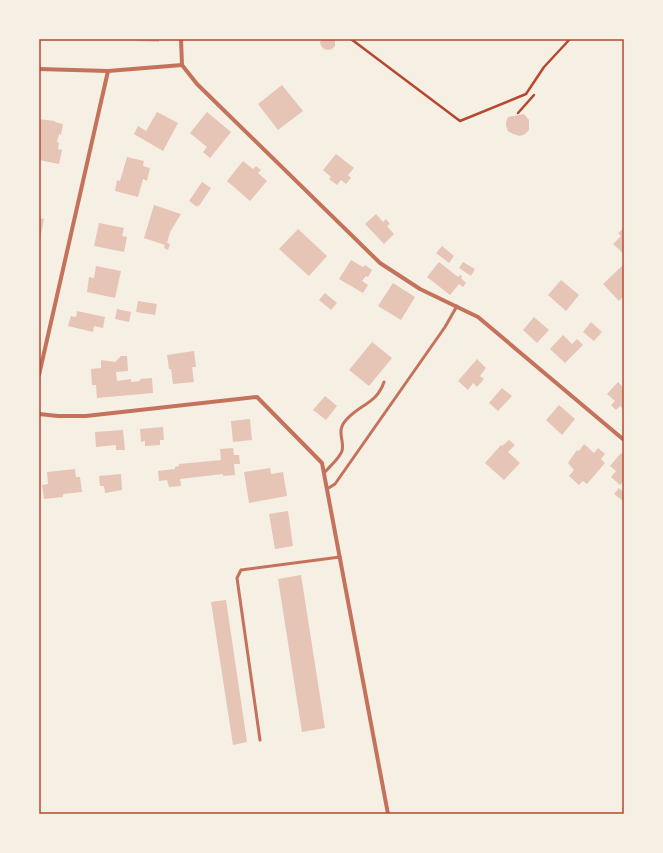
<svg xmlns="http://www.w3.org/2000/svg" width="663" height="853" font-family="'Sofia Sans Condensed',sans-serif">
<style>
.building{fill:#e6c5b7}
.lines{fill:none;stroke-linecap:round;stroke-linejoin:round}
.path{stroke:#b5482f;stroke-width:2.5}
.service{stroke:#c5725c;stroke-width:3}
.minor{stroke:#c5725c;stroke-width:4}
.neatline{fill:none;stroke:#b5482f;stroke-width:1.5}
</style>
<rect width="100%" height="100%" fill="#f6efe4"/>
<g class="building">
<path d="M137 39H159V42L137 41Z"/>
<path d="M322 39H335V46L332 49 328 50 324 49 321 46 320 42Z"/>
<path d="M282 85 303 111 278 130 258 104Z"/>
<path d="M157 112 178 123 163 151 134 134 138 126 146 131Z"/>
<path d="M207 112 231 132 210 158 203 152 207 147 190 133Z"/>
<path d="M524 114 529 120V130L525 134 520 136 513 134 508 131 506 126V122L508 117Z"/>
<path d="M39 119 55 121V122L63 124 61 135 59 134 57 142 59 143 58 149 62 150 59 164 39 160Z"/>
<path d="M336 154 354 168 348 175 351 178 346 184 341 180 337 185 329 179 331 177 323 170Z"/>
<path d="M127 157 144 161 143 166 150 168 147 181 143 179 138 197 115 191 117 180 120 181Z"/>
<path d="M243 161 253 169 256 166 261 170 258 173 267 181 250 201 227 181Z"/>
<path d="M202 182 211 188 199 206 198 205 197 207 189 201Z"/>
<path d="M154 205 181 214 170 232 167 243 170 244 168 250 164 248 165 245 144 238Z"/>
<path d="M376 214 383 222 386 219 390 224 387 226 394 234 384 244 365 224Z"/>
<path d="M39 218 44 219 40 240H39Z"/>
<path d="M99 223 124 228 122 236 127 237 124 252 94 246Z"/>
<path d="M624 228V254L613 244 621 236 618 233Z"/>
<path d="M298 229 327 256 309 276 279 249Z"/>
<path d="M442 246 454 256 449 263 436 253Z"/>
<path d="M351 260 363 267 365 265 372 270 368 277 366 276 362 281 368 285 363 293 339 279Z"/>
<path d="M439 262 458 277 460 275 462 276 461 278 466 283 463 287 459 284 450 295 427 277Z"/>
<path d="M463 262 475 269 471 276 459 268Z"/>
<path d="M624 264V296L619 301 603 284Z"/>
<path d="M96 266 121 271 115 298 87 292 89 277 94 278Z"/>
<path d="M561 280 579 295 566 311 548 295Z"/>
<path d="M393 283 415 297 401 320 378 306Z"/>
<path d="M325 293 337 303 331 310 319 300Z"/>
<path d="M138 301 157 304 155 315 136 312Z"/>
<path d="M117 309 131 312 129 322 115 319Z"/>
<path d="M77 311 105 317 103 328 94 326 93 332 68 326 71 316 76 317Z"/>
<path d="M534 317 549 330 537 343 523 330Z"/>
<path d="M591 322 602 332 594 341 583 332Z"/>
<path d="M563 335 572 344 577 339 583 345 565 363 550 349Z"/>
<path d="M372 342 392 358 369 386 349 370Z"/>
<path d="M194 351 196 367H192L194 382 173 384 171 369H169L167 355Z"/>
<path d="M121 356H127L128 371 116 372 117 381 131 379V382L140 381V379L152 378 153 393 97 398 96 385H92L91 369 101 368V360L115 362Z"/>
<path d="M477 359 486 368 480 376 484 379 477 387 473 383 468 390 458 381Z"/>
<path d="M618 382 624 388V410L620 406 616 410 611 405 615 401 607 394Z"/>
<path d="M502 388 512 396 498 411 489 403Z"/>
<path d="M325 396 337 406 326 420 313 410Z"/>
<path d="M559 405 575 419 562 435 546 420Z"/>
<path d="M250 419 252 440 233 442 231 421Z"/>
<path d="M163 427 164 440H160V445L145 446V441L141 442 140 429Z"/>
<path d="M123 430 125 450H116V445L96 447 95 432Z"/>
<path d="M509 440 515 445 508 452 520 463 504 480 485 463 501 445 502 446Z"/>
<path d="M584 444 594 453 598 448 605 454 601 459 605 463 587 484 583 481 579 485 569 476 574 470 568 463 577 450 579 451Z"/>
<path d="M233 448 234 455H239L240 464H234L235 475 223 476V474L180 479 181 486 169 487 167 480 159 481 158 471 175 469V467L179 466V464L221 460 220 449Z"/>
<path d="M621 453 624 455V481L620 485 611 477 616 471 610 466Z"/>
<path d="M270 468 271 474 283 472 287 496 249 503 244 472Z"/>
<path d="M75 469 76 477H80L82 492 63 494V497L44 499 42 485 48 484 47 472Z"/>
<path d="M121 474 122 490 105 493 104 486H100L99 476Z"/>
<path d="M619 488 624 493 623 501 614 494Z"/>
<path d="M288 511 293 546 275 549 269 514Z"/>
<path d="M301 575 325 728 302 732 278 579Z"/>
<path d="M226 600 247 742 233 745 211 602Z"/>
</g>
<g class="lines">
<g class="path">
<path d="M351 39 460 121 526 94 544 67 570 39"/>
<path d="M518 113 534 95"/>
</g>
<g class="service">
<path d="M324 473C329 467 339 459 342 451 345 440 335 431 347 419 361 404 377 403 384 382"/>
<path d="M327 489 335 484 445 327 457 306"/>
<path d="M260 740 237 578 241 570 340 557"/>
</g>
<g class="minor">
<path d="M181 39 182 65 197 84 380 263 420 289 478 317 624 440"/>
<path d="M39 69 108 71 182 65"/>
<path d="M39 375 108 71"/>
<path d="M39 414 58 416H86L257 397 322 463 388 814"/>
</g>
</g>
<rect width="663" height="853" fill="none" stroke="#f6efe4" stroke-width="80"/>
<rect x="40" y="40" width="583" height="773" class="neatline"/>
</svg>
